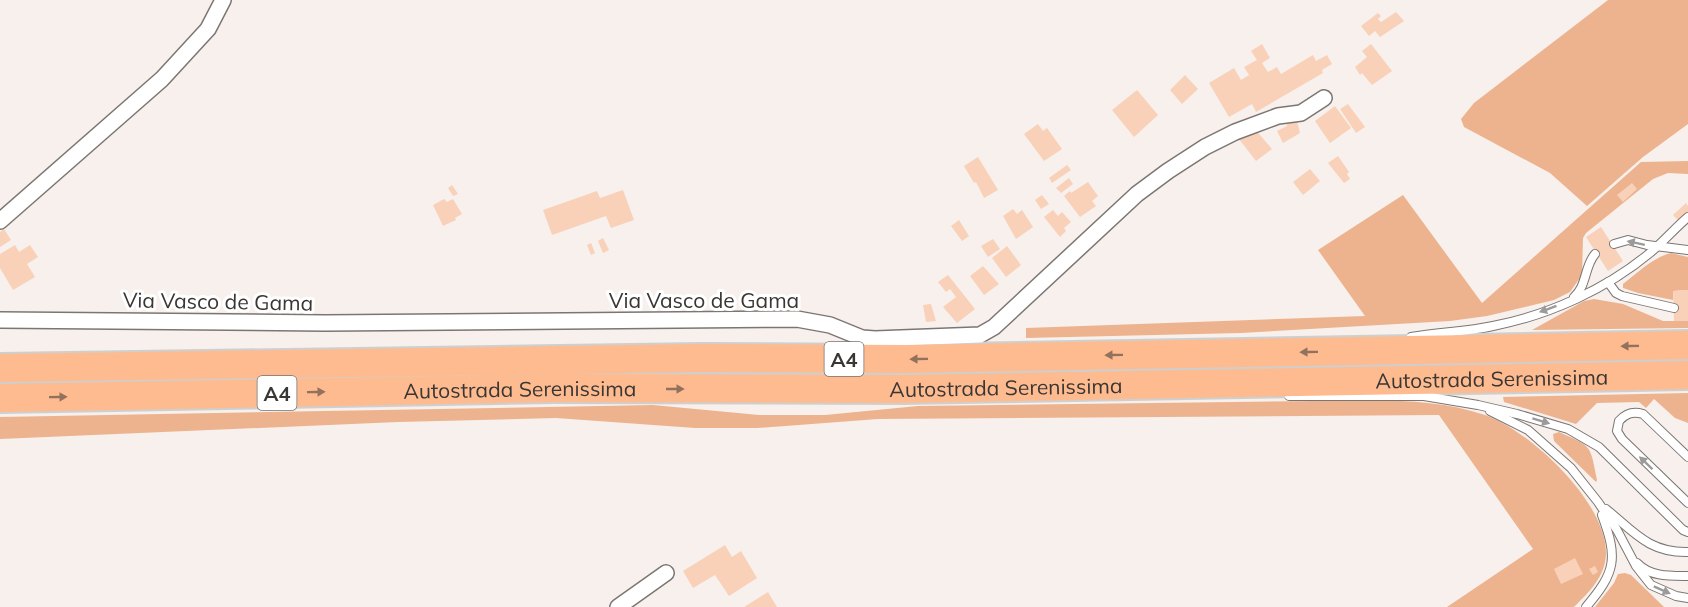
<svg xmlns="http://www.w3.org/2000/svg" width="1688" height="607" font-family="Mulish,sans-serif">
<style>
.green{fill:#edb38e}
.building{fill:#f9d1b9}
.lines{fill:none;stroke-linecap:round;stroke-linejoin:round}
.service-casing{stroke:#7c7673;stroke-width:10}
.minor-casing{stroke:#7c7673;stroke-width:18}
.motorway-casing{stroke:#cfcfce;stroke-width:32}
.service{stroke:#fff;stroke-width:8}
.minor{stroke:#fff;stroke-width:15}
.motorway{stroke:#febb90;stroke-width:28}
.oneway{fill:#9c9a9a}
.oneway2{fill:#92725d}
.labels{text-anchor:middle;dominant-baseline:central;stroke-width:6;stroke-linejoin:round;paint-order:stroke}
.shield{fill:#fff;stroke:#747271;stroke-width:1.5}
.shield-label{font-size:20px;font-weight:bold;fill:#393634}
.street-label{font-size:21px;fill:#393634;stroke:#fff}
</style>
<rect width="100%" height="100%" fill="#f7f0ec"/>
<g class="green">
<path d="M1608 0H1688V124L1643 157 1587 206 1550 173 1464 127 1461 119 1474 103Z"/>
<path d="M1688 161V174L1668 173 1653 179 1586 233 1583 238 1582 275 1570 292 1554 300 1487 316 1450 321 1241 333 1026 338V328L1365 316 1318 250 1403 195 1482 303 1641 162Z"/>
<path d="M1671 253 1688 257V290L1673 291V300L1638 293 1623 288V284C1637 273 1654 257 1671 253Z"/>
<path d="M1594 299 1623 304 1663 321H1688V328L1532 330 1584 301Z"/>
<path d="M1688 393V423L1675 418 1654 399 1646 408 1639 402 1597 403 1576 424 1504 402 1503 397Z"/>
<path d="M1313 401C1370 401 1430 396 1485 415 1530 431 1607 502 1606 554 1605 577 1589 592 1574 607H1447L1533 549 1439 415 878 419 757 428H695L556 418 398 422 0 439V417L653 405 759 415H825L918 406Z"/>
<path d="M1559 432C1593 447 1590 445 1597 480L1596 482 1554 441 1553 434Z"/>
<path d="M1625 573 1631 575 1664 607H1595L1614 583 1618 574Z"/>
</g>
<g class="building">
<path d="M1396 12 1404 21 1380 37 1375 31 1369 36 1361 26 1378 13 1381 16 1378 19 1381 22Z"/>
<path d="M1262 44 1270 58 1262 63 1268 72 1277 67 1281 74 1313 55 1316 61 1327 55 1332 64 1322 70 1323 73 1256 112 1252 104 1229 117 1209 83 1234 68 1241 80 1249 75 1244 67 1257 60 1251 51Z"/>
<path d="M1371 44 1392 71 1372 85 1362 73 1360 75 1355 67 1367 57 1362 51Z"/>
<path d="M1185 75 1198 89 1182 104 1170 90Z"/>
<path d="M1137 90 1158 115 1134 137 1112 110Z"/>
<path d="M1348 104 1365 127 1356 133 1340 109Z"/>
<path d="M1335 106 1351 128 1330 143 1315 121Z"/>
<path d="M1296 117 1300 133 1283 143 1277 131 1287 126 1286 120Z"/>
<path d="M1038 124 1043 131 1047 128 1062 149 1044 161 1024 134Z"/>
<path d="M1254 128 1272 149 1256 161 1239 139Z"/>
<path d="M1338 156 1349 172 1347 174 1350 179 1344 183 1328 163Z"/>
<path d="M978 157 998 190 984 198 976 182 974 183 964 166Z"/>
<path d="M1067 165 1071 170 1052 183 1049 178Z"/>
<path d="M1310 169 1320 181 1303 195 1293 182Z"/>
<path d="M1069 178 1073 184 1061 193 1056 188Z"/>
<path d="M1088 182 1098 196 1092 201 1096 206 1080 217 1064 196 1070 191 1071 193Z"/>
<path d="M1632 183 1637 189 1623 202 1617 195Z"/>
<path d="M452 185 458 194 453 196 448 188Z"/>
<path d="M623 190 634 220 611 228 606 216 552 235 543 210 597 191 600 198Z"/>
<path d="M1042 195 1049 204 1041 209 1035 200Z"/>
<path d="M444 199 447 202 453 199 462 214 455 218 456 220 443 226 433 205Z"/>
<path d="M1686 203 1688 206V224L1684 227 1673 215Z"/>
<path d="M1013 209 1017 214 1022 210 1033 227 1016 239 1003 216Z"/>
<path d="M1053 210 1058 216 1062 212 1071 222 1064 228 1066 231 1060 237 1044 217Z"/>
<path d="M959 220 969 236 962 241 951 226Z"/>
<path d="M1601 227 1623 261 1608 271 1586 237Z"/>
<path d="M4 229 11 240 0 247V232Z"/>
<path d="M603 238 609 250 603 253 598 241Z"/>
<path d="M993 239 1000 249 988 257 981 246Z"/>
<path d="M591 243 595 253 591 255 587 245Z"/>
<path d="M15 245 19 252 30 245 38 257 27 264 35 277 13 290 0 268V254Z"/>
<path d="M1007 246 1021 265 1006 277 992 258Z"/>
<path d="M983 266 999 284 984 295 970 276Z"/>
<path d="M948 275 975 309 957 323 943 307 956 297 950 289 946 292 938 282Z"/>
<path d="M1688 290V321H1674L1673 291Z"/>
<path d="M931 304 936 321 926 322 923 305Z"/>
<path d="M725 545 732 557 741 551 757 578 729 596 715 575 693 588 683 571Z"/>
<path d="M1575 558 1583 574 1561 584 1554 569Z"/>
<path d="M1595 566 1598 572 1593 575 1589 569Z"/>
<path d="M768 592 777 607H744Z"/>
</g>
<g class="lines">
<g class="service-casing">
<g id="service">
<path d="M1614 244 1628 240 1647 245 1688 250"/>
<path d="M1608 282 1616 293 1622 296 1674 308"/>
<path d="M1574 297C1587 286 1584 267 1595 254"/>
<path d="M1411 337C1438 332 1466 332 1493 326 1549 315 1607 289 1651 252 1664 241 1675 228 1688 217"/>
<path d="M1289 396H1424L1478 405 1517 414 1568 429 1599 447 1683 530 1688 532"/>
<path d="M1490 411 1528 430 1571 468 1598 502 1617 530 1636 566 1651 585 1676 596 1688 598"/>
<path d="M1688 457 1643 414C1633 411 1626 413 1619 421L1617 431 1622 439 1688 503"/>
<path d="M1606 509C1634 532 1649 553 1688 552"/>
<path d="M1637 563C1650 577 1670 576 1688 576"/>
<path d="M1586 607C1616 572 1618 558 1602 515"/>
</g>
</g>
<g class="minor-casing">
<g id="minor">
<path d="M0 221 162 79 208 29 223 0"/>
<path d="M0 320 325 323 797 319 830 325 862 338 875 339 980 335 994 327 1137 194 1168 171 1205 147 1235 132 1278 116 1301 113 1324 98"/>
<path d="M618 607 666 573"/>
</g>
</g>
<g class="motorway-casing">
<g id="motorway">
<path d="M0 368 702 358 907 359 1688 345"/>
<path id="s1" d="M0 398 554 388 903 389 1688 375"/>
</g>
</g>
<use href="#service" class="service"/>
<use href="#minor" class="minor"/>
<use href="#motorway" class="motorway"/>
</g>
<defs><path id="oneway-solid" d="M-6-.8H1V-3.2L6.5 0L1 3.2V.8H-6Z" transform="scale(1.5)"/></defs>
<g class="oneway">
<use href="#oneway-solid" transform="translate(1636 243) rotate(-168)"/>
<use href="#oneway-solid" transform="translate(1548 309) rotate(160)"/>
<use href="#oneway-solid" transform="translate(1541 421) rotate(17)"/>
<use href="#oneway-solid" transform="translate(1646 463) rotate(-136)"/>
<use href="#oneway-solid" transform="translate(1662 590) rotate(24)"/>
</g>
<g class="oneway2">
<use href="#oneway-solid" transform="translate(1630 346) rotate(179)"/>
<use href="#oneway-solid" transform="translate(1309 352) rotate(179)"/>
<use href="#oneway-solid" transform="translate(1114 355) rotate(179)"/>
<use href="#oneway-solid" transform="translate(919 359) rotate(179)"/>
<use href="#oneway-solid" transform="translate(675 389)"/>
<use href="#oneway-solid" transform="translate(316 392) rotate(-1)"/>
<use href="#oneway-solid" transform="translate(58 397) rotate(-1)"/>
</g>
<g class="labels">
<g class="shield">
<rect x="824.5" y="342" width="39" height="34" rx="4.5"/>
<rect x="257.5" y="376" width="39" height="34" rx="4.5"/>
</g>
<g class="shield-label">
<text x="844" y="359">A4</text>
<text x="277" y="393">A4</text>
</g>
<g class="street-label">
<text x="704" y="300">Via Vasco de Gama</text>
<text transform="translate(218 301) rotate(1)">Via Vasco de Gama</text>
<text stroke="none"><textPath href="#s1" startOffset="1492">Autostrada Serenissima</textPath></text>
<text stroke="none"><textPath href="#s1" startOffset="1006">Autostrada Serenissima</textPath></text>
<text stroke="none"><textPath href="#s1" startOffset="520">Autostrada Serenissima</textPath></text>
</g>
</g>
</svg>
